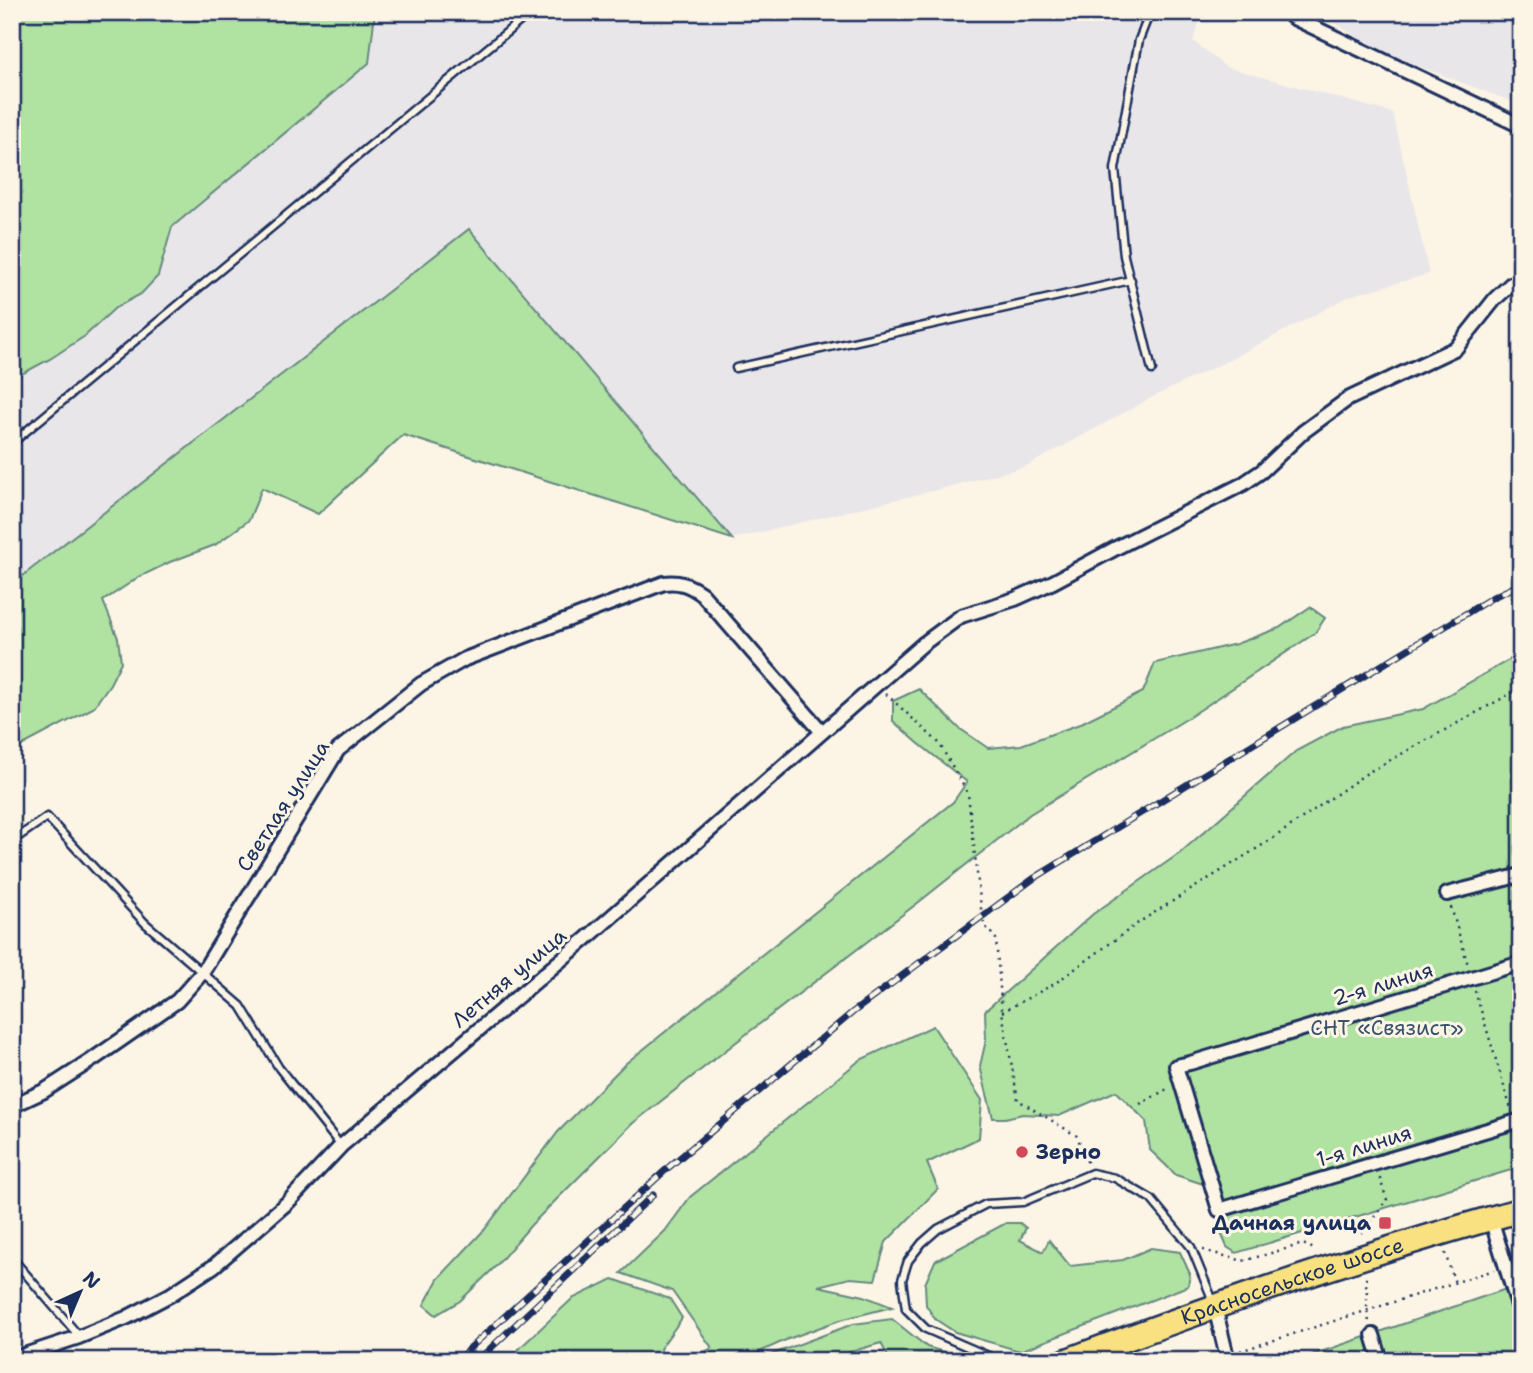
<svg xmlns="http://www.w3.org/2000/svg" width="1533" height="1373" font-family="'Shantell Sans',sans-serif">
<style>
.built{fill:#e9e6ea}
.green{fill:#b0e2a2;stroke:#668880;stroke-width:2}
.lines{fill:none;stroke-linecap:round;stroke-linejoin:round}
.lane-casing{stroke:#1b2f5e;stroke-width:11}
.street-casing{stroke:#1b2f5e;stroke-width:18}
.highway-casing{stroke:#1b2f5e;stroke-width:28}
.path{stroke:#1b2f5e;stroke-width:2.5;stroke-dasharray:2 5;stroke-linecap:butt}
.lane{stroke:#fcf5e5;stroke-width:6}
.street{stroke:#fcf5e5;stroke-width:12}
.highway{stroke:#f9e181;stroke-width:23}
.rail-casing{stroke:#1b2f5e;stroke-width:7}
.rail{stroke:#fcf5e5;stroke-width:4.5;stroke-dasharray:13;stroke-linecap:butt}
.poi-dot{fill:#d1495b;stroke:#fcf5e5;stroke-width:2.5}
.labels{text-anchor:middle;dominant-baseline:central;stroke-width:6;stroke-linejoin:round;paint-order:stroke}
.street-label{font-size:21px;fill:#1b2f5e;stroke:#fcf5e5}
.park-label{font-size:21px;fill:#39536c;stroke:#fcf5e5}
.poi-label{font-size:21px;font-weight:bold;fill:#1b2f5e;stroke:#fcf5e5;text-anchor:start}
</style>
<rect width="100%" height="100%" fill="#fcf5e5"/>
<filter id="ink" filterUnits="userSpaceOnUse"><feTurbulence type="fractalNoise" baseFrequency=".0143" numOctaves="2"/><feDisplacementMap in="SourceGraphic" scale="14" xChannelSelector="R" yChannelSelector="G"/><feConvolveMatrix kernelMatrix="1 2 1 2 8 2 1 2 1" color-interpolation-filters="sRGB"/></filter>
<g filter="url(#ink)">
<g class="built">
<path d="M12 12H1203L1193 41 1226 67 1393 113 1429 274 1350 296 1235 357 1153 397 1025 467 936 490 732 539 469 229 12 584Z"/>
<path d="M1318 12H1521V105L1378 51Z"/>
</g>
<g class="green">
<path d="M12 12H375L369 63 172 227 158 276 141 294 115 308 85 336 50 359 18 376 12 377Z"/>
<path d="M469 229 732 539 403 435 318 514 262 488 249 520 215 545 170 562 139 577 103 601 118 638 121 662 110 684 93 708 19 747 12 760V584Z"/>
<path d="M1310 607 1325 618 1315 633 1188 718 1030 814 919 902 749 1032 632 1124 531 1225 496 1266 460 1301 436 1315 424 1305 438 1279 485 1229 558 1132 625 1064 953 802 967 782 918 743 893 721V701L919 689 959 728 988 748 1021 745 1077 725 1143 692 1155 663 1236 644 1279 628Z"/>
<path d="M1521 653V1167L1236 1253 1227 1247 1218 1226 1224 1212 1214 1214 1198 1159 1203 1184 1176 1175 1150 1150 1146 1121 1116 1091 1059 1116 1023 1114 1005 1118H993L980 1066 986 1040 985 1011 1093 914 1180 853 1296 751 1343 726 1423 709Z"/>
<path d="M933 1026 982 1100 979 1138 927 1163 938 1189 886 1242 875 1280 850 1278 818 1286 864 1296 892 1307 840 1320 788 1339 740 1361H688L712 1348 672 1291 621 1273 665 1231 690 1197 860 1060Z"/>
<path d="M1006 1223H1020L1026 1228 1020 1240 1043 1252 1049 1240 1070 1266 1123 1260 1151 1248 1180 1252 1190 1274 1188 1286 1020 1351 955 1332 935 1319 926 1305 925 1284 935 1261Z"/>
<path d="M613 1279 670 1299 682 1318 660 1349 664 1361H506L572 1299Z"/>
<path d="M1521 1284V1361H1294Z"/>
<path d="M892 1319 927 1347 975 1361H890L881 1343 840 1355 828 1361H754L853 1324Z"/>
</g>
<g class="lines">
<g class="lane-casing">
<g id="lane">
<path d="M1150 12 1139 40 1115 169 1124 256 1152 370"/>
<path d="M736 368 1131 280"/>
<path d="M12 443 531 12"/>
<path d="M12 841 47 817 145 923 241 1006 279 1068 341 1146"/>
<path d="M12 1258 79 1336"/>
<path d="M857 1358 858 1361"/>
<path d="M1000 1361 926 1329 906 1309 902 1280 908 1261 922 1243 938 1229 986 1204 1023 1202 1092 1173 1115 1178 1151 1199 1191 1247 1213 1301"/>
</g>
</g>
<g class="street-casing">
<g id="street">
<path d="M1287 12 1292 17 1521 126"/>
<path d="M1447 894 1521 875"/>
<path d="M1521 963 1190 1063 1176 1066 1219 1210 1521 1120"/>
<path d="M12 1106 44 1091 92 1060 177 1001 202 973 338 750 421 684 465 659 664 583C680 581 689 585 702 594L822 732"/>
<path d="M1491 1219 1521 1315"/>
<path d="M1215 1307 1228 1361"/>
<path d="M1373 1335 1381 1361"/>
<path d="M12 1359 79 1337 126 1318 170 1295 214 1266 287 1203 341 1146 587 938 923 644 961 616 1015 599 1053 582 1118 547 1243 484 1262 471 1303 432 1348 399 1456 348 1495 299 1511 284 1521 279"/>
</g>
</g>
<g class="highway-casing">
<g id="highway">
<path id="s1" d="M1066 1361C1215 1305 1367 1252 1521 1210"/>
</g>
</g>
<g class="path">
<path d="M886 694 939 743 968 794 982 917 985 926 996 939 1002 1012 1018 1100 1077 1136 1088 1164"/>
<path d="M1451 907 1468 965"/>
<path d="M1475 991 1511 1109"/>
<path d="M1002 1012 1054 984 1141 921 1272 839 1367 773 1521 688"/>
<path d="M1140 1104 1169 1088"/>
<path d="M1361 1233 1387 1200 1379 1176"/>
<path d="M1203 1250 1243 1261 1303 1244 1314 1249"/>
<path d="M1445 1253 1455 1283"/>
<path d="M1369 1321C1365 1308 1369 1294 1365 1280L1370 1275"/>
<path d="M1240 1351 1494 1270"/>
</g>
<use href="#lane" class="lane"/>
<use href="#street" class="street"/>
<use href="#highway" class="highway"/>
<g class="rail-casing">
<g id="rail">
<path d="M457 1361 471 1347 669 1167 853 1012 1033 879 1493 597 1521 584"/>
<path d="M477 1361 653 1195"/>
</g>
</g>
<use href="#rail" class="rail"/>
</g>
</g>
<g class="poi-dot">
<circle cx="1022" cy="1152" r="7"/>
<rect x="1378" y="1216" width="14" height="14" rx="3.5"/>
</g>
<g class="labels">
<g class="street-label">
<text transform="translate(283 806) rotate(-57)">Светлая улица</text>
<text transform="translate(509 978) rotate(-40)">Летняя улица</text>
<text transform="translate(1383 984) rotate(-17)">2-я линия</text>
<text transform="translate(1364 1146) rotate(-17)">1-я линия</text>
<text stroke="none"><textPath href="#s1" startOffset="240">Красносельское шоссе</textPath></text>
</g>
<g class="park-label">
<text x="1387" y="1028">СНТ «Связист»</text>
</g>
<g class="poi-label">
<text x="1036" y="1152">Зерно</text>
<text x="1371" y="1223" text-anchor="end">Дачная улица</text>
</g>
</g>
<rect width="1533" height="1373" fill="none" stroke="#fcf5e5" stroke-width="42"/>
<rect x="21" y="21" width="1491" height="1331" fill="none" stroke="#1b2f5e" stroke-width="2.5" filter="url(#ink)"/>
<g transform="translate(80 1292) rotate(44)" stroke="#fcf5e5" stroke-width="5" paint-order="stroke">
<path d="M0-5L12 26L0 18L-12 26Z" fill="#1b2f5e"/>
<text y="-10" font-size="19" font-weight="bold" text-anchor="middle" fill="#1b2f5e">N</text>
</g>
</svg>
